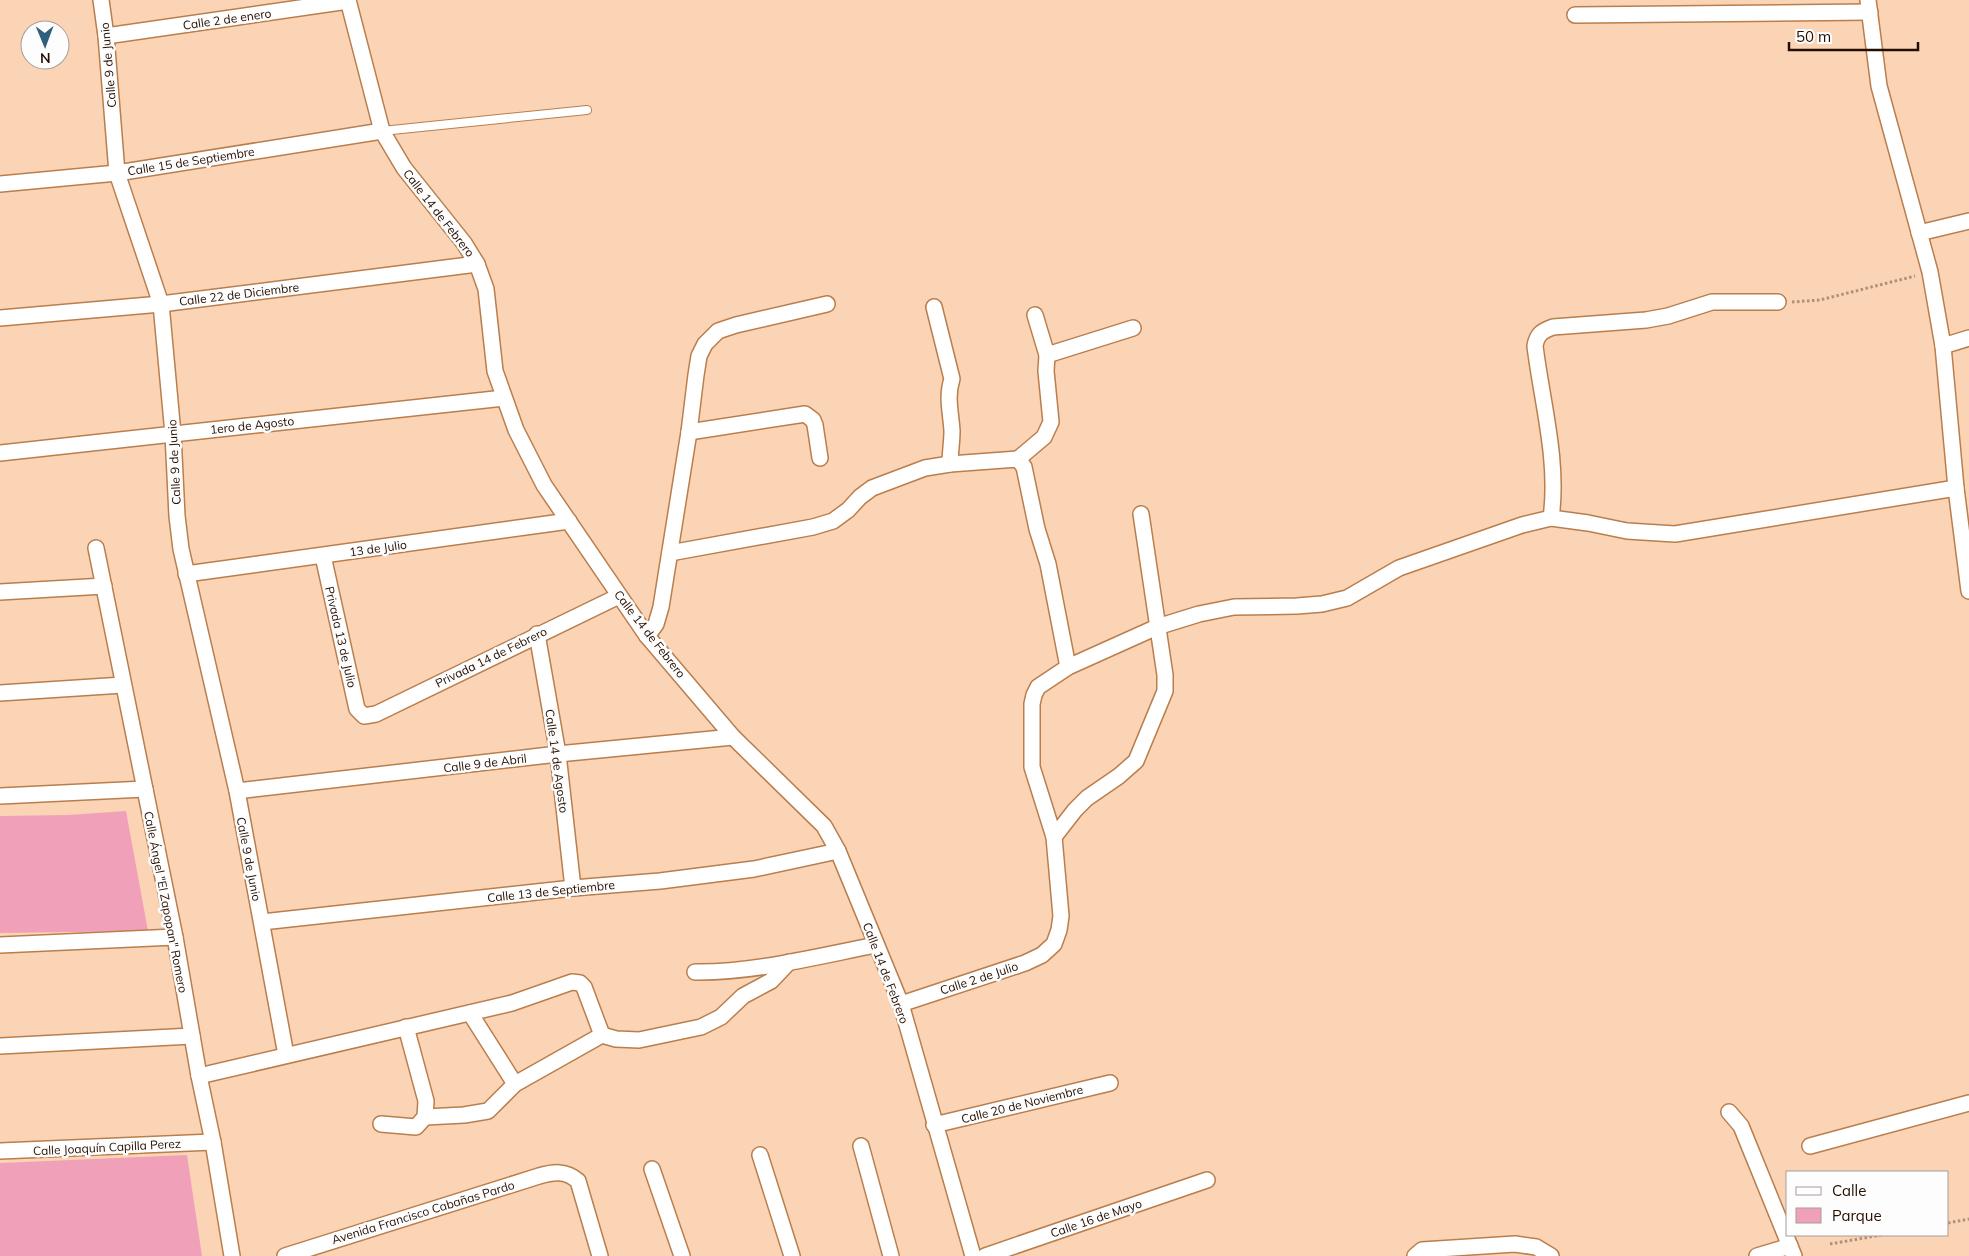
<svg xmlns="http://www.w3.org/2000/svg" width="1969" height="1256" font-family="Mulish,sans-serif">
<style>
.green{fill:#f1a0ba}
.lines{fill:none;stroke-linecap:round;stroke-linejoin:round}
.service-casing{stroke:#ba7e4c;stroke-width:10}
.minor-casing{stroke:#ba7e4c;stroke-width:18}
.path{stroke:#b29077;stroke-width:3;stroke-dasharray:2.5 2.5;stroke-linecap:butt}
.service{stroke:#fff;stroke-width:8}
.minor{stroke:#fff;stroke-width:15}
.labels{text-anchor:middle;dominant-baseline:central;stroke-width:5;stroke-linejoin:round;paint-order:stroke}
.street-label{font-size:12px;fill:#250e00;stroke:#fdfdfd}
</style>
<rect width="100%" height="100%" fill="#fbd4b6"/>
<g class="green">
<path d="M126 811 148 931 0 933V816L68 815Z"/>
<path d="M187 1155 202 1256H0V1163Z"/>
</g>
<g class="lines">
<g class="service-casing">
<path id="service" d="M382 131 587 110"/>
</g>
<g class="minor-casing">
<g id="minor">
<path d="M101 0 106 36 117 173 161 304 173 434 177 516 181 549 237 791 286 1055"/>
<path d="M348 0 382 131 404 168 464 243 477 264 486 289 495 371 516 430 544 485 647 636 733 737 824 826 838 851 901 1004 973 1256"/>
<path d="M1868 0 1879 86 1930 272 1943 346 1956 488 1969 591"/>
<path d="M1575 15 1870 12"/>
<path d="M106 36 348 1"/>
<path d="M0 184 117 173 382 131"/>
<path d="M1919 233 1969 221"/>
<path d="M934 307 952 379C946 397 951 413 952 431 952 442 950 453 950 464"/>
<path d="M0 318 161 304 477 264"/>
<path d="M1943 346 1969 338"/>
<path d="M1047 355 1133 328"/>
<path d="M689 432 805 414 813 420 815 425 820 458"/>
<path d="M0 453 504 398"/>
<path d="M1018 459 1044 437 1051 422 1046 371 1047 355 1035 315"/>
<path d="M1551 518C1559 461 1542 403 1535 346 1537 334 1542 331 1553 327L1646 320 1668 316 1712 302H1778"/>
<path d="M96 548 175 937 199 1076 213 1142 232 1256"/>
<path d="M670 553 813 527 833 521 848 510 860 497 872 488 925 468 950 464 1018 459 1024 467 1037 529 1048 564 1068 667"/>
<path d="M323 556 357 709 364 716 376 714 619 596"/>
<path d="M186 574 569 521"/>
<path d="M0 592 104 586"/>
<path d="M537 634 558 754 573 888"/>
<path d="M647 636 656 624 661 607 689 432 696 375 699 356 705 344 718 331 736 325 827 304"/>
<path d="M0 693 123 685"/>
<path d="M237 791 558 754 733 737"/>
<path d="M0 796 145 789"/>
<path d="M1054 837 1075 810 1087 798 1119 776 1136 761 1165 691V675L1141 514"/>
<path d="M262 922 573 888 660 881 754 869 838 851"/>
<path d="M0 945 175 937"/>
<path d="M695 972C752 973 819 956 876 945"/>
<path d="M901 1004 1025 963 1042 955 1054 944 1059 930 1061 916 1054 837 1032 767V704L1034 695 1038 687 1068 667 1157 627 1199 614 1234 607 1297 606 1322 604 1347 598 1399 568 1522 525 1551 518 1588 523 1627 531 1675 534 1956 488"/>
<path d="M470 1013 515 1084"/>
<path d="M0 1046 192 1036"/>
<path d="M199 1076 512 1003 572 982 580 983 584 987 602 1035 616 1039 639 1040 701 1027 721 1017 743 996 771 981 789 962"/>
<path d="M1729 1112 1741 1126 1794 1256"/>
<path d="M425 1117 464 1115 488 1111 515 1084 602 1035"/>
<path d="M381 1124 416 1127 425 1117 426 1101 406 1027"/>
<path d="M934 1125 1110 1083"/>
<path d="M861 1146 891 1256"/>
<path d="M1810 1146 1969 1103"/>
<path d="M0 1151 213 1142"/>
<path d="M760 1155 792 1256"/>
<path d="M652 1169 682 1256"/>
<path d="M285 1256 539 1176C553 1172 566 1170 578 1181L600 1256"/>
<path d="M985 1256 1207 1180"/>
<path d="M1415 1256 1422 1250 1515 1244 1536 1247 1551 1256"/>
<path d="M1757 1256 1790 1246"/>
</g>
</g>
<g class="path">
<path d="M1792 302 1820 300 1915 276"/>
<path d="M1948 1223 1969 1219"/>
<path d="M1830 1244 1881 1235"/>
</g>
<use href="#service" class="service"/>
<use href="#minor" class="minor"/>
</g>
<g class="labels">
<g class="street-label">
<text transform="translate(227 19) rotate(-8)">Calle 2 de enero</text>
<text transform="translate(108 65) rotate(-95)">Calle 9 de Junio</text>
<text transform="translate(191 161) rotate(-9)">Calle 15 de Septiembre</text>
<text transform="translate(439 213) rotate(52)">Calle 14 de Febrero</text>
<text transform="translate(239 294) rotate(-7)">Calle 22 de Diciembre</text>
<text transform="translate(252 425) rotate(-6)">1ero de Agosto</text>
<text transform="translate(174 462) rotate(-93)">Calle 9 de Junio</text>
<text transform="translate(378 548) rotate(-8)">13 de Julio</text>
<text transform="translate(650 634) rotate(52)">Calle 14 de Febrero</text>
<text transform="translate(341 637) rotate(77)">Privada 13 de Julio</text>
<text transform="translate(491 657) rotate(-26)">Privada 14 de Febrero</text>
<text transform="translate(557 761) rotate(82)">Calle 14 de Agosto</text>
<text transform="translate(485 763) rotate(-7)">Calle 9 de Abril</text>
<text transform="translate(249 859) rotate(79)">Calle 9 de Junio</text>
<text transform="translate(551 891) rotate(-6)">Calle 13 de Septiembre</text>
<text transform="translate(166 902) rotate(79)">Calle Ángel "El Zapopan" Romero</text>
<text transform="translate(886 973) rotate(69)">Calle 14 de Febrero</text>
<text transform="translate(979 978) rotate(-18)">Calle 2 de Julio</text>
<text transform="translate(1022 1104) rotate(-14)">Calle 20 de Noviembre</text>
<text transform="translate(107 1147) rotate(-3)">Calle Joaquín Capilla Perez</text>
<text transform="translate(423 1212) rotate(-17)">Avenida Francisco Cabañas Pardo</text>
<text transform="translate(1096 1218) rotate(-19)">Calle 16 de Mayo</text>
</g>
</g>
<rect x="1786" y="1171" width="162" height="65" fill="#fdfdfd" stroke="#a79d98"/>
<rect x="1796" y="1187" width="25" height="8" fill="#ffffff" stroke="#a79d98"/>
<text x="1832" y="1196" font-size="15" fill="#250e00">Calle</text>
<rect x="1796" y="1208" width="25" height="15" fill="#f1a0ba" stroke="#a79d98"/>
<text x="1832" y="1221" font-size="15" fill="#250e00">Parque</text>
<g transform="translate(45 45) rotate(179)"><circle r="24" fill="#fdfdfd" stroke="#a79d98"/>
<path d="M0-4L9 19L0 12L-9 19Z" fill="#305f7e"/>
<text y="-8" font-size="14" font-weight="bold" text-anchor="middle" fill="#250e00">N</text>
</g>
<path d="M1789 42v8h129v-8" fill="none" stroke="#250e00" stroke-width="2.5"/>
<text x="1796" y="42" font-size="15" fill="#250e00" stroke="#fdfdfd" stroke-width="4" paint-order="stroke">50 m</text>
</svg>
